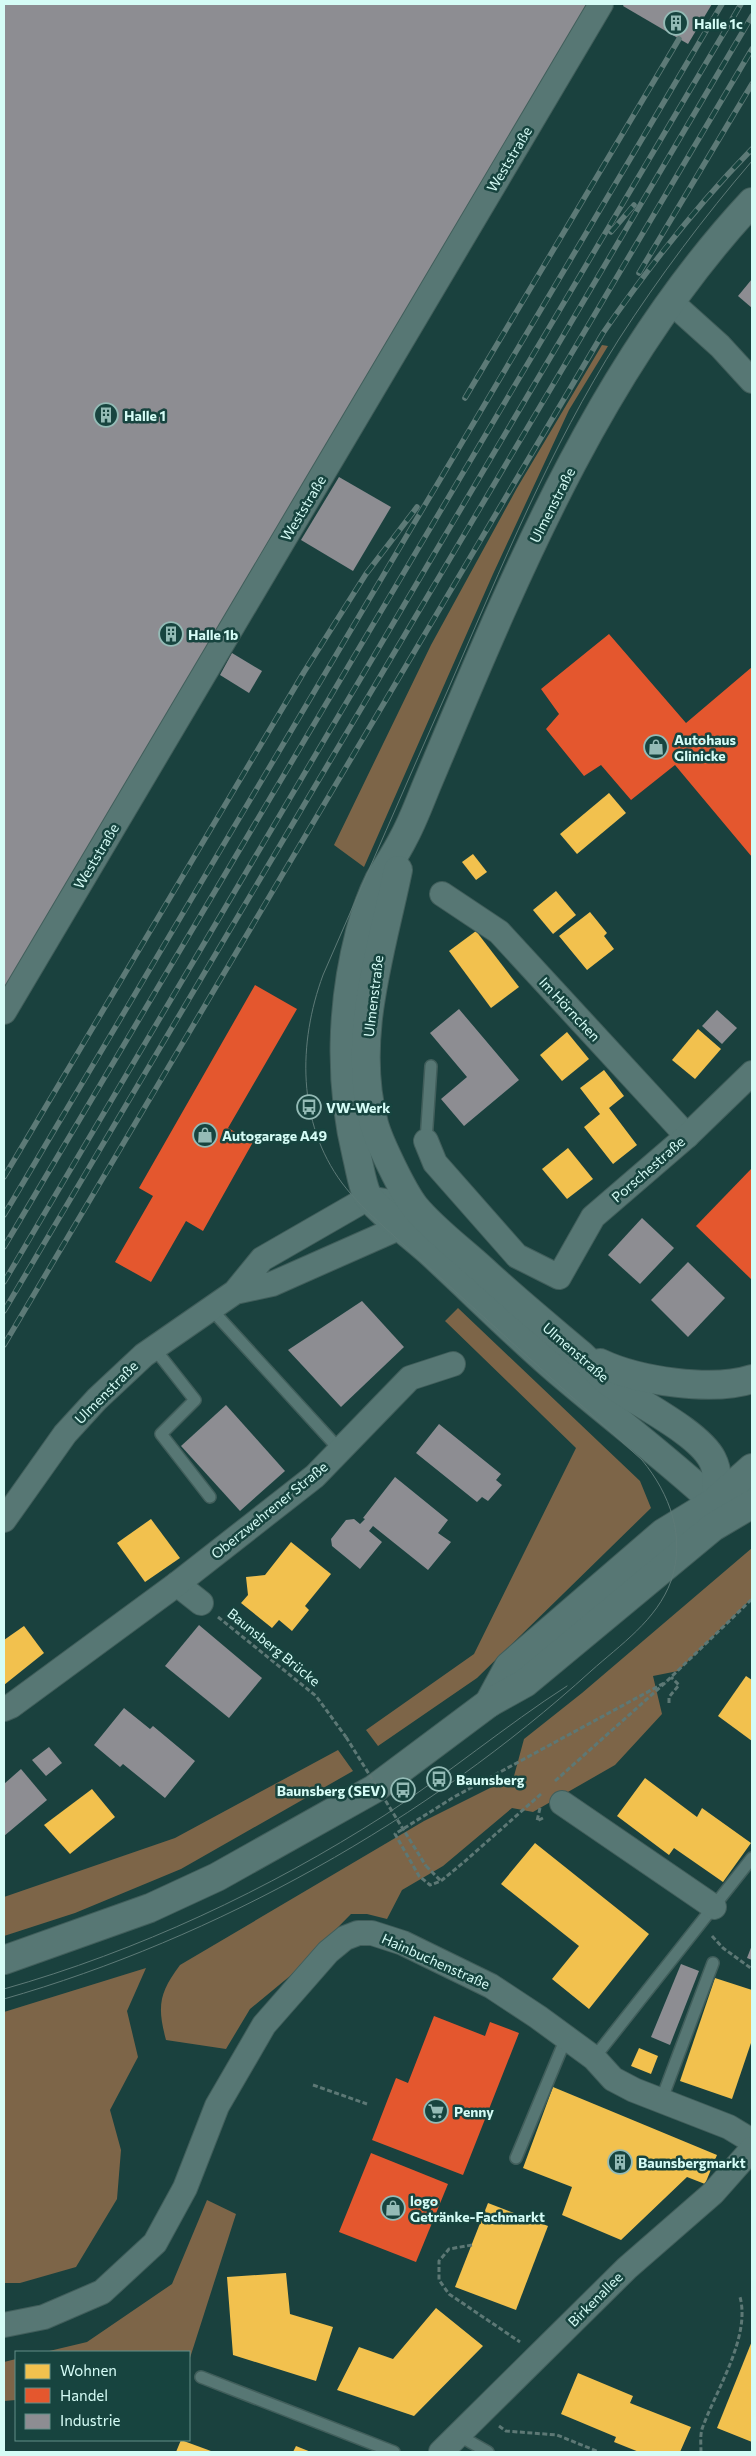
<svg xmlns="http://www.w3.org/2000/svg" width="756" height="2456" font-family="Commissioner,sans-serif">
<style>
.green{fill:#7d6548}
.homes{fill:#f2c14e}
.shops{fill:#e4572e}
.industry{fill:#8d8d92}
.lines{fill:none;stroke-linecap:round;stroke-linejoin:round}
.service-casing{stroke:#415e5b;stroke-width:14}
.minor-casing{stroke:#415e5b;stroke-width:26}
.secondary-casing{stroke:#415e5b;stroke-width:30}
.path{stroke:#5d7875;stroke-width:3;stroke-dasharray:5 2.5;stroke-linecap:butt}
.service{stroke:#577774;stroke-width:11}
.minor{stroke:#577774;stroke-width:24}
.secondary{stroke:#577774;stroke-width:28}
.tram{stroke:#5d7a77;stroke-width:1}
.rail-casing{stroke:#5d7a77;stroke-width:5.5}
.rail{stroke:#17443f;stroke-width:4;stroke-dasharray:11;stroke-linecap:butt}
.path-bridge{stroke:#5d7875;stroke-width:3;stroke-dasharray:5 2.5;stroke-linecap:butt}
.labels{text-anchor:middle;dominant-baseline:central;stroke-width:5;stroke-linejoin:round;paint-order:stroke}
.poi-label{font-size:14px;font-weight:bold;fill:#d5fcf6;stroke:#17443f;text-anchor:start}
.street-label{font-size:14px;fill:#d5fcf6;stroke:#17443f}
</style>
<rect width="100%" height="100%" fill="#1a413e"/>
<g class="green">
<path d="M602 345 608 346 569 410 493 574 364 867 334 845 431 645 517 488Z"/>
<path d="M458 1308 640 1481 651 1508 477 1678 378 1746 366 1730 474 1654 576 1448 445 1321Z"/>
<path d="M752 1548V1598L678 1671 653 1676 662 1714 615 1765 533 1812 512 1808 443 1866 402 1890 387 1919 367 1914H351L290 1976 250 2009 226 2049 166 2040C157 2006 159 1993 180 1965L424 1821 514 1776 524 1739 582 1693Z"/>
<path d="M338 1750 353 1771 181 1869 75 1913 4 1936V1897L175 1838Z"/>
<path d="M146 1968 127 2011 138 2057 110 2110 121 2150 117 2199 76 2267 20 2283H4V2012Z"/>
<path d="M207 2200 236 2214 189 2361V2352H45L87 2342 172 2284Z"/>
<path d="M16 2359V2400L4 2401V2362Z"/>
</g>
<g class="homes">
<path d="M609 793 626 813 577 854 560 834Z"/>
<path d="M473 854 487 872 476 880 462 862Z"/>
<path d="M556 891 576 915 553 934 533 910Z"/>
<path d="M590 912 607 933 604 936 614 949 587 970 559 936Z"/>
<path d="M476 931 519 987 491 1008 449 951Z"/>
<path d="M698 1029 721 1049 695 1079 672 1060Z"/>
<path d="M567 1032 589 1059 562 1081 540 1055Z"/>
<path d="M604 1070 624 1096 609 1108 637 1145 613 1164 584 1127 600 1114 580 1088Z"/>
<path d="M568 1148 593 1179 567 1199 542 1169Z"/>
<path d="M151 1519 180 1558 145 1582 117 1543Z"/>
<path d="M291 1542 331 1574 305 1606 309 1610 292 1631 279 1620 272 1628 241 1603 248 1595 246 1577 265 1575Z"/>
<path d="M24 1626 44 1653 4 1685V1640Z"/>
<path d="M746 1676 752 1680V1741L718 1716Z"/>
<path d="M645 1778 697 1817 702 1808 751 1843 723 1882 674 1848 669 1855 617 1816Z"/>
<path d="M92 1789 115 1817 70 1854 44 1825Z"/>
<path d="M535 1843 649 1934 589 2009 552 1979 579 1946 501 1884Z"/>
<path d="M715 1978 752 1990V2040L732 2099 680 2081Z"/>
<path d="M639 2048 658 2056 651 2074 631 2066Z"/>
<path d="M553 2087 717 2155 705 2184 687 2177 621 2240 562 2215 572 2187 523 2168Z"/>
<path d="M488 2203 548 2226 516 2310 455 2287Z"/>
<path d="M286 2273 290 2314 333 2327 316 2381 233 2355 227 2277Z"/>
<path d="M436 2308 483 2346 414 2416 337 2390 359 2347 393 2359Z"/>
<path d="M752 2341V2442L717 2428Z"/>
<path d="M578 2373 633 2396 630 2403 691 2427 680 2452H639L614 2442 616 2437 561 2414Z"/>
<path d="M181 2440 211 2451 210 2452H176Z"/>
<path d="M296 2446 311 2452H293Z"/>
</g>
<g class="shops">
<path d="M609 634 686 723 752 667V857L675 765 631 800 601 765 584 776 546 729 559 714 541 689Z"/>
<path d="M255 985 297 1009 228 1128 253 1142 203 1231 186 1221 151 1282 115 1262 153 1196 139 1188Z"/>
<path d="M752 1168V1280L696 1226Z"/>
<path d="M434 2016 485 2036 490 2022 519 2033 463 2175 372 2140 396 2078 408 2083Z"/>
<path d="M371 2153 448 2184 416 2262 339 2232Z"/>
</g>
<g class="industry">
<path d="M4 4H594L4 999Z"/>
<path d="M624 4H712L688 44 623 6Z"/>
<path d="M752 279V308L738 296Z"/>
<path d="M339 477 391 507 353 571 301 540Z"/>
<path d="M232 653 262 671 249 693 220 675Z"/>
<path d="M459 1009 519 1080 464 1126 441 1099 467 1077 430 1033Z"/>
<path d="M717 1010 737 1028 722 1044 702 1026Z"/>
<path d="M642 1218 674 1248 640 1284 608 1255Z"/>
<path d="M688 1262 725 1298 688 1337 651 1300Z"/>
<path d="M362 1301 404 1347 341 1407 288 1350Z"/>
<path d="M226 1405 285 1471 240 1511 181 1446Z"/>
<path d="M439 1424 501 1474 496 1480 502 1485 488 1501 482 1497 477 1502 416 1453Z"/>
<path d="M395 1477 448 1520 438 1533 451 1542 428 1570 373 1526 369 1531 382 1542 360 1569 332 1546 331 1539 346 1520 354 1519 360 1524 365 1519 363 1518Z"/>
<path d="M199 1625 262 1678 229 1718 165 1666Z"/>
<path d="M124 1708 150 1729 153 1726 195 1761 165 1798 123 1764 120 1767 94 1745Z"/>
<path d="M49 1747 62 1763 46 1776 32 1760Z"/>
<path d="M21 1769 47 1800 4 1836V1784Z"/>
<path d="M752 1945V1960L747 1958Z"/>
<path d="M681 1964 699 1971 670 2045 651 2037Z"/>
</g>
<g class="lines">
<g class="service-casing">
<g id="service">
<path d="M426 1141 431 1066"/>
<path d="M211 1309 340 1450"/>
<path d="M154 1348 195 1400 161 1434 210 1497"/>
<path d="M594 2058 752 1858"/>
<path d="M661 2101 713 1963"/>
<path d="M516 2158 566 2038"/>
<path d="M201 2377 394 2452"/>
<path d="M458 2435 488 2452"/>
</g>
</g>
<g class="minor-casing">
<g id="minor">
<path d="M670 301 720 346 752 381"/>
<path d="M442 894 499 932 687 1136"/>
<path d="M4 1012 601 4"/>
<path d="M426 1141 435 1163 517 1256 559 1277 593 1217 687 1136 752 1073"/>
<path d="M4 1520 65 1434 97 1399 144 1355 235 1292 262 1259 368 1198 414 1206 403 1226 272 1284 235 1292"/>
<path d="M177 1584 201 1603"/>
<path d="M4 1709 11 1706 177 1584 315 1476 410 1378 453 1364"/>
<path d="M562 1803 714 1907"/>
<path d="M4 2325 44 2317 102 2292 155 2243 185 2188 217 2106 264 2025 328 1952 345 1938 358 1933H372L403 1943 491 1986 538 2017 594 2058 613 2079 634 2090 729 2127 752 2141"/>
<path d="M441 2452 627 2268 713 2193 752 2149"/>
</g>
</g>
<g class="secondary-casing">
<g id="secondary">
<path d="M752 202C599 366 514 578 428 782 420 801 413 821 403 839 396 853 387 866 379 880 371 896 365 914 360 932 341 1005 339 1083 357 1157 360 1169 362 1184 367 1195 373 1206 418 1241 431 1253 471 1290 510 1329 551 1365 605 1412 662 1454 714 1502H752"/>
<path d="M398 870C381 953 351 1039 374 1124 379 1142 403 1192 415 1207 434 1230 460 1249 483 1270 514 1299 547 1326 580 1354 590 1363 599 1374 609 1382 635 1402 697 1431 712 1459 722 1478 714 1497 713 1518"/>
<path d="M600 1363C638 1381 712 1392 752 1379"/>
<path d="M489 1703 509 1666 663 1533 714 1502 752 1468"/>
<path d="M4 1960 150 1908 217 1877 374 1789 489 1703 525 1683 713 1527 752 1504"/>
</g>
</g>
<g class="path">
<path d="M218 1617 316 1696 346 1737"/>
<path d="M669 1703V1697L679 1685 671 1677"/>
<path d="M555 1781 666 1682 752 1599"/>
<path d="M541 1794 464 1862 441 1881 430 1885 419 1876 395 1834 454 1797 666 1682"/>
<path d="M540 1808 537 1821 545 1817"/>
<path d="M426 1866 441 1881"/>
<path d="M712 1936 723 1948 752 1969"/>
<path d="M313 2085 367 2104"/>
<path d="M472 2245 449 2249 439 2261V2280L449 2294 520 2342"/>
<path d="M499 2426 506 2431 557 2435 599 2452"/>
<path d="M701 2452C701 2445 700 2436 702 2429 715 2392 751 2337 740 2297"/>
</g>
<use href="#service" class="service"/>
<use href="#minor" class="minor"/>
<use href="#secondary" class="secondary"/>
<g class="tram">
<path d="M4 1989C138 1951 268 1890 385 1815 448 1774 505 1726 567 1686"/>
<path d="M4 1999C217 1938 427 1820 591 1671 620 1645 657 1620 671 1581 686 1537 670 1494 642 1460L384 1227C369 1213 354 1199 342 1183 297 1122 298 1043 323 975 365 879 407 782 450 685 501 568 550 448 619 339 659 277 704 217 752 161"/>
</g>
<g class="rail-casing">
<g id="rail">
<path d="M611 232 634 205"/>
<path d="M639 273 752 84"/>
<path d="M465 398 679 39"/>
<path d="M4 1177 304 672 366 574 417 507"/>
<path d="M4 1215 722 4"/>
<path d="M4 1247 741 4"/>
<path d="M4 1282 752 16"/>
<path d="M4 1311 752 49"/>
<path d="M4 1345 603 333C648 268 697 205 752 149"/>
</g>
</g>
<use href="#rail" class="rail"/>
<path class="path-bridge" d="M346 1737 426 1866"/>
</g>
<defs>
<g id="building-ring" transform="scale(1.25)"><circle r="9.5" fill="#17443f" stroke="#94bbb6" stroke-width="1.5"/><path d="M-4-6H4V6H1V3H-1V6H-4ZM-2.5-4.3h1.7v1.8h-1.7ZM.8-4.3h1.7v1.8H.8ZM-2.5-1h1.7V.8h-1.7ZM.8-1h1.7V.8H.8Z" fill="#94bbb6"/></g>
<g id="shop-ring" transform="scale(1.25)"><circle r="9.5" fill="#17443f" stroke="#94bbb6" stroke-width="1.5"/><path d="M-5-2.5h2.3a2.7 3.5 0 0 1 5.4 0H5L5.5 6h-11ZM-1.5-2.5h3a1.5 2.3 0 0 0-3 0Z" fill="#94bbb6"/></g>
<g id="bus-ring" transform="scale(1.25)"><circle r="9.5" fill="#17443f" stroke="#94bbb6" stroke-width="1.5"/><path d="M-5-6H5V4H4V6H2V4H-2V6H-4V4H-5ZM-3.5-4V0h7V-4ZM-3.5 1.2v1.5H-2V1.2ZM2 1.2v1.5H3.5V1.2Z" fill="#94bbb6"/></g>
<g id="supermarket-ring" transform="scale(1.25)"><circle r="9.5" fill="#17443f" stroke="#94bbb6" stroke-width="1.5"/><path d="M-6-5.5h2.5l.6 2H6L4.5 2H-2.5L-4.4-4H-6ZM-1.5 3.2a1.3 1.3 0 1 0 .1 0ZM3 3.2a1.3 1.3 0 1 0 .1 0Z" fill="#94bbb6"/></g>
</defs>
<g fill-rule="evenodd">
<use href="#building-ring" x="676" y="23"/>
<use href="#building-ring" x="106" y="415"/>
<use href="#building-ring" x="171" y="634"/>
<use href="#shop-ring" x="656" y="747"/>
<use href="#bus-ring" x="309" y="1107"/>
<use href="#shop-ring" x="205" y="1135"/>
<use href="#bus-ring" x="439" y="1779"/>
<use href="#bus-ring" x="403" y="1790"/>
<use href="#supermarket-ring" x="436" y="2111"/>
<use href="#building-ring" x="620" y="2162"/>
<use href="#shop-ring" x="393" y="2208"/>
</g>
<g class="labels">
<g class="poi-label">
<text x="694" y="23">Halle 1c</text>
<text x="124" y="415">Halle 1</text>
<text x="188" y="634">Halle 1b</text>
<text x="674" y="739">Autohaus<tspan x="674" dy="16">Glinicke</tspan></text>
<text x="326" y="1107">VW-Werk</text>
<text x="222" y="1135">Autogarage A49</text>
<text x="456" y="1779">Baunsberg</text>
<text x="386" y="1790" text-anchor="end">Baunsberg (SEV)</text>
<text x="454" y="2111">Penny</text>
<text x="638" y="2162">Baunsbergmarkt</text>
<text x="410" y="2200">logo<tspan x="410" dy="16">Getränke-Fachmarkt</tspan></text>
</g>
<g class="street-label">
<text transform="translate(509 159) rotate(-59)">Weststraße</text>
<text transform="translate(552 505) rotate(-63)">Ulmenstraße</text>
<text transform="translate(303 508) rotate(-59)">Weststraße</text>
<text transform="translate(96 856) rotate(-59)">Weststraße</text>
<text transform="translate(373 996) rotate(-83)">Ulmenstraße</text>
<text transform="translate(570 1009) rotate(47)">Im Hörnchen</text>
<text transform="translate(648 1169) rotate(-41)">Porschestraße</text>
<text transform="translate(576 1352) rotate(41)">Ulmenstraße</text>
<text transform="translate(106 1392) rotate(-45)">Ulmenstraße</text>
<text transform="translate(269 1510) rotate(-39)">Oberzwehrener Straße</text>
<text transform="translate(274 1647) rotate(39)">Baunsberg Brücke</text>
<text transform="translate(436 1961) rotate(24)">Hainbuchenstraße</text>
<text transform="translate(595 2299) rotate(-45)">Birkenallee</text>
</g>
</g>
<rect width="756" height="2456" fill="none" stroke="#d5fcf6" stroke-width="10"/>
<rect x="15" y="2351" width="175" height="90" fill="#17443f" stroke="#638e88"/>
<rect x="25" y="2364" width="25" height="15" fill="#f2c14e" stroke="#638e88"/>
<text x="60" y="2376" font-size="15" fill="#d5fcf6">Wohnen</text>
<rect x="25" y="2388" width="25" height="15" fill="#e4572e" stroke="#638e88"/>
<text x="60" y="2401" font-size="15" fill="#d5fcf6">Handel</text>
<rect x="25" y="2414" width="25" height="15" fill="#8d8d92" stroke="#638e88"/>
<text x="60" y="2426" font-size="15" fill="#d5fcf6">Industrie</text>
</svg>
